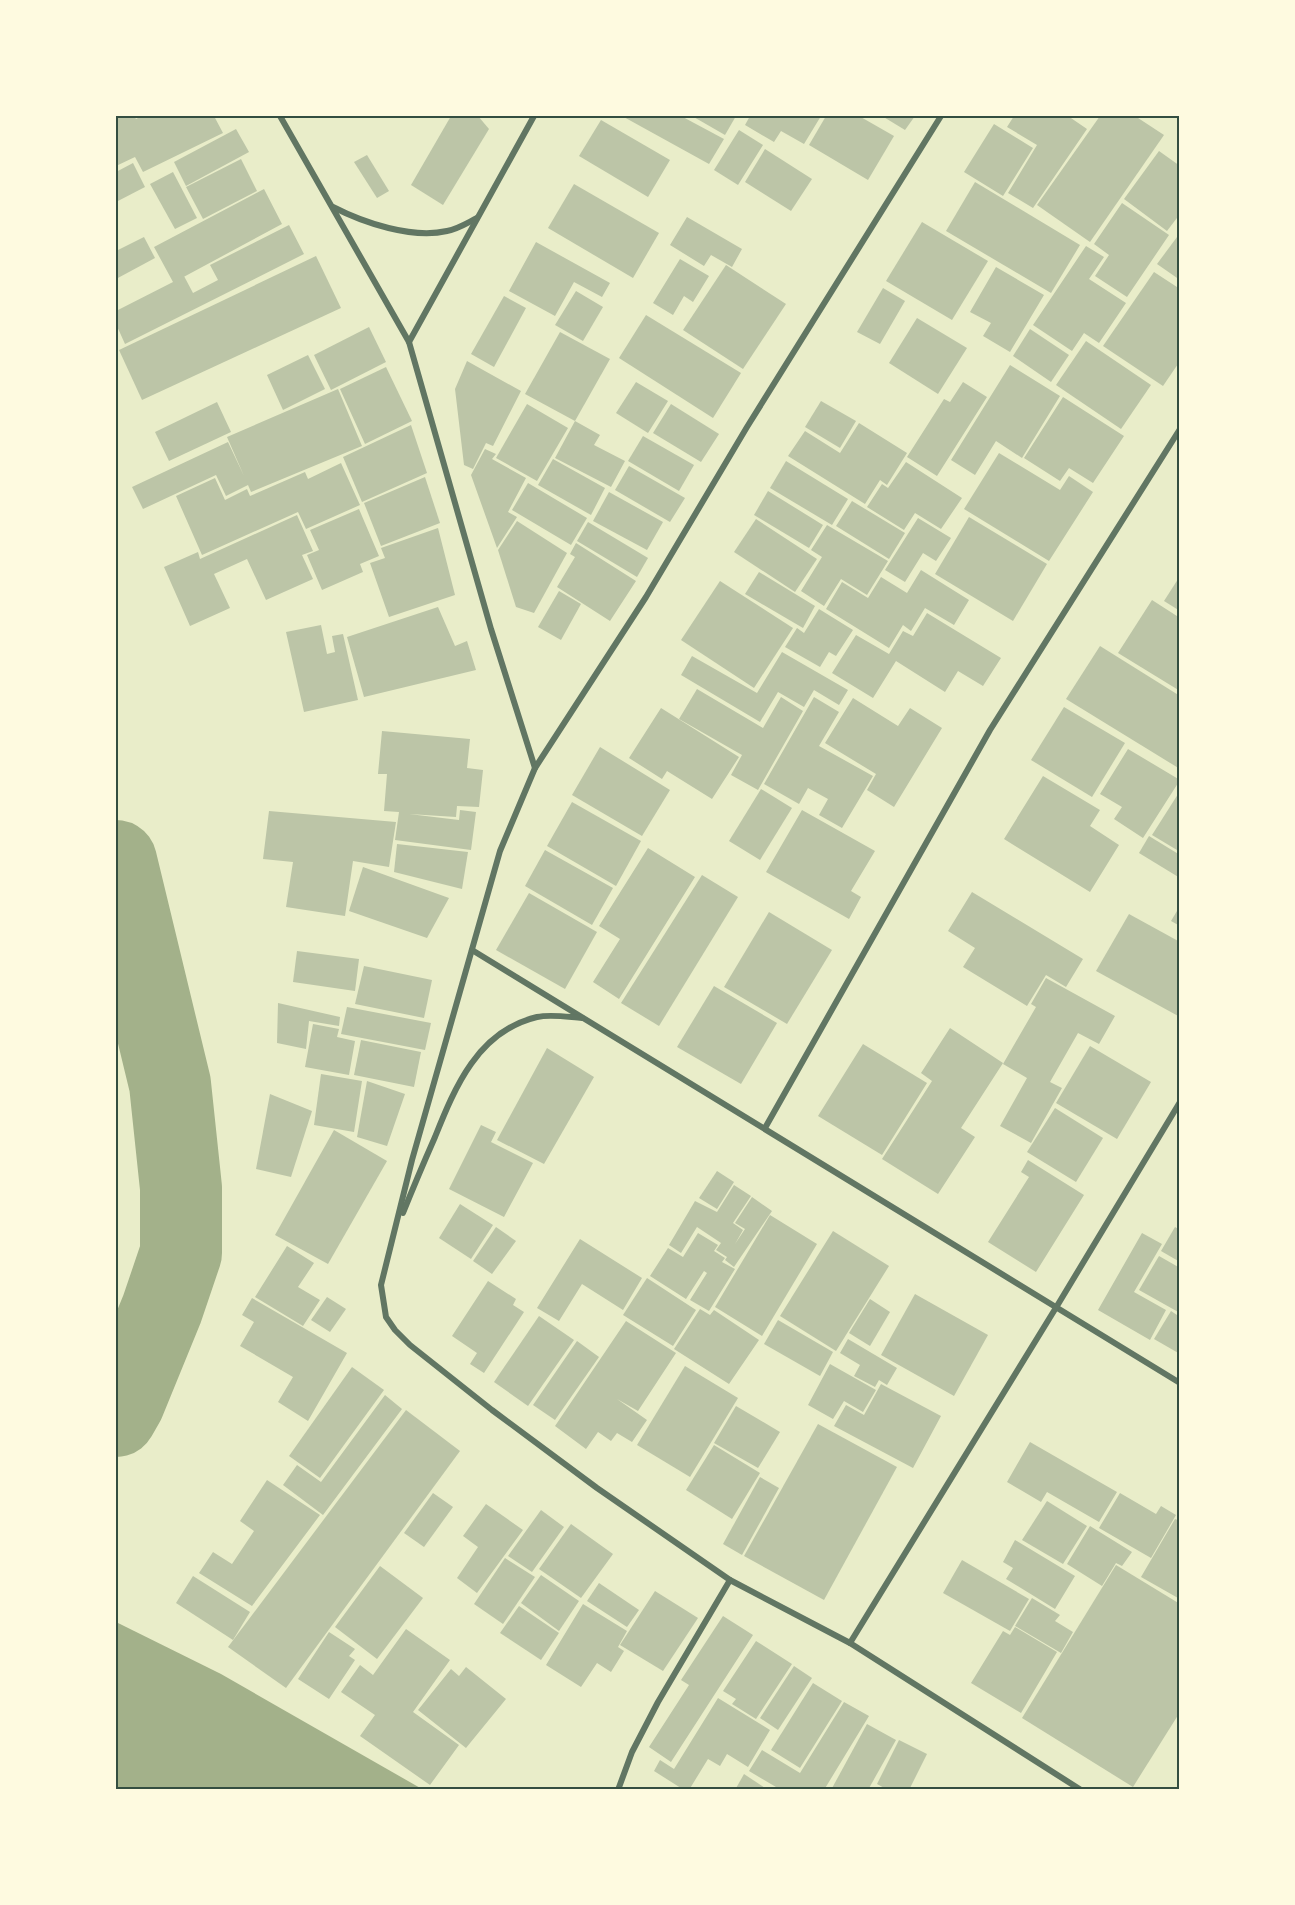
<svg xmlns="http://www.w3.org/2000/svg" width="1295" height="1905" font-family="Karla,sans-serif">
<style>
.water{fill:#a3b18a}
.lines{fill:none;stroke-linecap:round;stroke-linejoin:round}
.river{stroke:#a3b18a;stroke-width:82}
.building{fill:#bcc5a7}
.minor{stroke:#617663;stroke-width:6}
.neatline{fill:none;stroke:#344e41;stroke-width:2}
</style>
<rect width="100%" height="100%" fill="#e9edc9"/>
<path class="water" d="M116 1622 221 1674 422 1789H116Z"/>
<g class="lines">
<path class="river" d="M116 861 170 1084 181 1188V1253L162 1309 124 1402 116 1416"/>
</g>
<g class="building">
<path d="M118 116H134L136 119 142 116H214L223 133 143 172 135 157 116 166V117Z"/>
<path d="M451 116H478L489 129 443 205 411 185Z"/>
<path d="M622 116H681L724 139 709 164Z"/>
<path d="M692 116H736L725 135Z"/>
<path d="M750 116H821L804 144 781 131 774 142 745 125Z"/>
<path d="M826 116H859L894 136 868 180 809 145Z"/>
<path d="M882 116H915L905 130Z"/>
<path d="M1014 116H1068L1087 129 1033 208 1008 193 1037 145 1007 127Z"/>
<path d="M1100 116H1135L1164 135 1090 242 1037 205Z"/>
<path d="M601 120 670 160 648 197 579 156Z"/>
<path d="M994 124 1033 148 1003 196 964 172Z"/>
<path d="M236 129 249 152 186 186 174 162Z"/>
<path d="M739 130 763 145 738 185 714 170Z"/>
<path d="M765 149 812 179 791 211 745 182Z"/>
<path d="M1159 151 1180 166V214L1167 231 1124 199Z"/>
<path d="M367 155 389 191 377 198 354 162Z"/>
<path d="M241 159 257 191 203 219 186 187Z"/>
<path d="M133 163 145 187 116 202V172Z"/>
<path d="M173 172 197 218 175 229 150 184Z"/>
<path d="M975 182 1080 245 1051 293 946 231Z"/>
<path d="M574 184 659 233 633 278 548 228Z"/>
<path d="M264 189 282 224 178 280 184 276 193 293 218 280 210 265 289 225 304 254 125 344 116 324V311L173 282 154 247Z"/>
<path d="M1122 203 1169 235 1127 297 1095 276 1109 255 1094 244Z"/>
<path d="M687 217 742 249 732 267 711 255 704 266 670 245Z"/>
<path d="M922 222 988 261 952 320 886 281Z"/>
<path d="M1180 233V280L1157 264Z"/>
<path d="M144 237 155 258 116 279V251Z"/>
<path d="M536 242 610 283 602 297 574 282 555 316 509 291Z"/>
<path d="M1086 246 1104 257 1089 279 1126 303 1099 343 1084 333 1072 351 1033 325Z"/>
<path d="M316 256 341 308 142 400 119 350Z"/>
<path d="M680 259 709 276 693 302 684 296 673 315 653 303Z"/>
<path d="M726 265 786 304 743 369 683 330Z"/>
<path d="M996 267 1044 295 1010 352 983 336 991 323 970 312Z"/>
<path d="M1154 272 1180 289V361L1163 386 1103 346Z"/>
<path d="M883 288 905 301 880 344 857 332Z"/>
<path d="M576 291 603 307 583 341 555 325Z"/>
<path d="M504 296 526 308 494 367 471 354Z"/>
<path d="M646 315 741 373 713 418 619 358Z"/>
<path d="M917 318 967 348 938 394 889 363Z"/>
<path d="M369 327 386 362 331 390 314 355Z"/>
<path d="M1030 329 1069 355 1051 382 1013 356Z"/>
<path d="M560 332 610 359 575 421 525 394Z"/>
<path d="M1086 341 1151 385 1121 429 1056 385Z"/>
<path d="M308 355 325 389 283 410 267 375Z"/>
<path d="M467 361 521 391 493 446 486 443 473 469 464 465 455 389Z"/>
<path d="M1010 365 1060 396 1022 458 996 441 975 475 951 460Z"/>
<path d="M386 367 412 421 365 444 340 389Z"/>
<path d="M636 382 668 401 648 433 616 413Z"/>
<path d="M963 382 987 397 937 476 907 457 944 399 950 402Z"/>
<path d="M338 389 362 446 251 492 248 485 226 496 216 475 143 509 132 487 228 442 244 476 227 437Z"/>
<path d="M1063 397 1124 436 1093 483 1069 468 1060 481 1024 458Z"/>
<path d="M821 401 856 421 840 448 805 427Z"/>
<path d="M217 402 231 432 169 461 155 432Z"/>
<path d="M527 404 568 428 537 481 496 458Z"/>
<path d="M671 404 719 434 701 462 653 433Z"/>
<path d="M575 421 600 435 594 445 625 461 611 487 555 458Z"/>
<path d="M859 423 907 453 887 485 880 480 865 504 788 456 805 431 840 453Z"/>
<path d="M411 425 427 473 362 502 343 457Z"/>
<path d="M643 436 694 465 679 491 628 461Z"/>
<path d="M485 449 496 454 492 459 526 478 508 512 517 517 497 548 471 475Z"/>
<path d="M999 453 1060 490 1069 476 1093 492 1049 561 964 509Z"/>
<path d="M553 459 605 488 591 515 538 485Z"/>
<path d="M786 461 848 499 832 525 770 488Z"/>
<path d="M906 462 962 498 941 529 915 513 904 530 867 507 882 484 888 488Z"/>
<path d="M341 463 360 505 306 529 298 512 202 555 176 496 215 478 225 500 247 489 250 496 305 472 308 479Z"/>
<path d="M629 466 685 498 670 522 615 490Z"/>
<path d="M425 477 440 523 381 546 364 503Z"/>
<path d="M528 483 587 518 571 545 512 510Z"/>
<path d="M768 491 823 525 809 548 754 515Z"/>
<path d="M609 492 663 522 647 550 593 521Z"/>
<path d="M852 501 905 533 889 559 836 526Z"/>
<path d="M359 509 379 556 360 564 363 572 322 590 307 555 319 550 310 530Z"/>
<path d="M297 515 313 551 302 555 313 579 266 600 247 559 214 574 230 608 190 626 164 567 198 552 200 559Z"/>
<path d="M969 517 1047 564 1013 621 935 574Z"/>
<path d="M918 518 951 538 936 561 923 553 905 582 885 570Z"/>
<path d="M756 519 817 559 795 592 734 552Z"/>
<path d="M517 521 567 553 534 613 516 607 498 550Z"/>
<path d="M588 522 648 558 637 577 577 541Z"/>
<path d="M827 525 888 561 867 595 841 579 824 606 801 591 822 557 811 550Z"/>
<path d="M438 528 455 595 389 617 370 563 385 558 381 548Z"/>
<path d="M576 543 636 581 610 621 557 587 575 557 570 554Z"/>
<path d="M921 570 969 600 954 625 925 608 911 631 903 625 889 648 826 609 842 582 868 598 881 577 907 593Z"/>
<path d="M759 572 815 606 803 628 745 594Z"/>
<path d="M1180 576V611L1164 601Z"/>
<path d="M720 581 793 628 754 688 681 640Z"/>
<path d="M559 591 581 604 561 640 538 627Z"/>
<path d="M1152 600 1180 618V691L1118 653Z"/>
<path d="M438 607 455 646 467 641 476 670 364 697 347 637Z"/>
<path d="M819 609 853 630 836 656 829 652 820 667 785 647 797 628 804 633Z"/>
<path d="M927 613 1001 658 983 686 958 671 945 692 896 661 873 698 832 673 856 635 889 654 903 631 913 636Z"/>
<path d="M321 625 327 654 335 652 332 636 343 634 358 700 304 712 286 632Z"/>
<path d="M1100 646 1180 696V769L1066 699Z"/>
<path d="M782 652 848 690 839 705 814 690 804 707 778 692 760 722 681 675 692 656 757 693Z"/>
<path d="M697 689 763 728 781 697 803 711 758 790 731 775 742 755 679 719Z"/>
<path d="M814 697 839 712 819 746 873 776 842 828 819 815 828 799 808 788 799 804 764 784Z"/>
<path d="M853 698 898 726 910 708 942 728 894 807 867 790 876 774 825 743Z"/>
<path d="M1064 707 1125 743 1092 797 1031 760Z"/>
<path d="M661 708 739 757 712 799 667 771 662 779 629 758Z"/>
<path d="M382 731 470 739 467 768 483 770 479 807 457 806 456 817 409 814 459 820 460 810 476 812 471 850 395 840 399 812 384 811 387 774H378Z"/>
<path d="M600 747 670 790 642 836 572 795Z"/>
<path d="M1128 749 1180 780 1143 838 1114 819 1122 807 1100 794Z"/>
<path d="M1043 776 1100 810 1090 826 1119 845 1090 892 1004 839Z"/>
<path d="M761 789 792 808 760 860 729 841Z"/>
<path d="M1180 791V846L1177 850 1152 835Z"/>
<path d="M572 802 641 841 616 886 547 846Z"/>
<path d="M802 810 875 851 851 891 861 897 849 919 766 872Z"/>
<path d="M269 811 396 822 389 867 353 861 345 916 286 907 293 862 263 859Z"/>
<path d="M1149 836 1180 855V878L1139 853Z"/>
<path d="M397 844 468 852 462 889 394 872Z"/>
<path d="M648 848 695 877 619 999 593 982 620 939 599 926Z"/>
<path d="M545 850 613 888 592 925 525 886Z"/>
<path d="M363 867 449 898 427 938 349 911Z"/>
<path d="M702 875 738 897 659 1026 621 1003Z"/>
<path d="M972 892 1083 959 1066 987 1046 975 1027 1006 963 967 975 948 948 931Z"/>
<path d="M529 893 597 932 565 989 496 950Z"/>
<path d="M1180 906V926L1171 921Z"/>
<path d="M769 912 832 950 787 1024 724 987Z"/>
<path d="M1129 914 1180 942V1017L1096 971Z"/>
<path d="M297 951 359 959 355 991 293 982Z"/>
<path d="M364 966 432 980 424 1018 355 1004Z"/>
<path d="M1046 978 1115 1016 1099 1044 1078 1033 1050 1082 1062 1088 1031 1143 1000 1126 1027 1078 1003 1064 1036 1007 1031 1004Z"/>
<path d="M714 986 777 1023 741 1084 677 1047Z"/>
<path d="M278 1003 340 1017 339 1026 309 1021 306 1049 277 1043Z"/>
<path d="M347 1007 431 1023 425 1050 341 1034Z"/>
<path d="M313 1024 339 1029 337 1037 355 1041 349 1075 305 1067Z"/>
<path d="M950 1028 1003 1063 961 1128 975 1137 938 1194 882 1159 932 1081 921 1073Z"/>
<path d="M361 1040 421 1052 414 1087 354 1075Z"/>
<path d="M863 1044 927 1083 882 1155 818 1116Z"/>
<path d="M1090 1046 1151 1082 1117 1139 1056 1103Z"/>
<path d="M547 1048 594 1077 544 1164 497 1140Z"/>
<path d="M321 1074 362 1081 354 1132 314 1125Z"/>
<path d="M367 1081 405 1094 387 1146 357 1137Z"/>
<path d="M270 1094 312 1111 291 1177 256 1169Z"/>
<path d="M1055 1108 1103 1138 1076 1182 1027 1152Z"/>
<path d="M481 1125 496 1132 491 1142 533 1163 504 1217 449 1189Z"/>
<path d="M334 1130 387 1161 328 1264 275 1235Z"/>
<path d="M1028 1160 1084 1195 1036 1272 988 1242 1029 1177 1021 1172Z"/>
<path d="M717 1171 734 1182 717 1209 699 1198Z"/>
<path d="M734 1185 751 1196 733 1223 743 1230 735 1244 745 1229 735 1223 752 1197 772 1211 734 1267 725 1260 727 1257 716 1250 721 1243 697 1227 681 1253 669 1245 695 1201 717 1212Z"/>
<path d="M460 1204 493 1225 471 1259 439 1238Z"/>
<path d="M770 1215 817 1244 762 1336 715 1307Z"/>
<path d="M496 1227 516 1241 492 1274 473 1261Z"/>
<path d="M1175 1227 1180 1230V1262L1161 1251Z"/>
<path d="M833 1231 889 1266 836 1351 780 1316Z"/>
<path d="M698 1233 718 1245 714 1251 725 1258 722 1262 735 1269 709 1311 690 1300 707 1273 704 1271 686 1299 650 1276 668 1248 683 1257Z"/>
<path d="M1142 1233 1162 1244 1134 1292 1166 1310 1150 1340 1098 1310Z"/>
<path d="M580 1239 642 1278 623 1310 582 1284 559 1321 537 1308Z"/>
<path d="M287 1246 314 1263 298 1287 320 1300 303 1326 255 1297Z"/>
<path d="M1159 1256 1180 1268V1313L1139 1290Z"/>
<path d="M647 1278 696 1310 673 1346 623 1315Z"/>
<path d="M488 1281 516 1299 513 1305 524 1312 484 1373 470 1364 477 1353 452 1336Z"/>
<path d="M915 1294 988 1335 954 1396 881 1355Z"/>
<path d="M327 1297 346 1309 330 1332 311 1320Z"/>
<path d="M252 1298 347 1353 308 1421 278 1402 293 1377 240 1346 254 1322 242 1315Z"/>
<path d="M870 1299 890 1312 870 1346 849 1333Z"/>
<path d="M700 1309 710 1315 714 1310 759 1340 729 1384 674 1349Z"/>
<path d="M1171 1311 1180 1317V1354L1154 1339Z"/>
<path d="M539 1316 574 1340 528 1406 494 1382Z"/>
<path d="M778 1320 833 1352 820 1376 764 1344Z"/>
<path d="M626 1321 676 1353 638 1411 617 1399 647 1420 632 1442 617 1433 611 1441 598 1432 586 1449 555 1426Z"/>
<path d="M848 1339 897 1368 887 1385 879 1380 875 1387 854 1376 860 1365 840 1353Z"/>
<path d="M577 1341 599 1357 555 1420 533 1405Z"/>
<path d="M830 1364 876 1390 863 1412 844 1401 833 1419 808 1405Z"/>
<path d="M685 1366 738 1398 690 1477 637 1445Z"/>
<path d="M352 1367 384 1390 320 1478 289 1456Z"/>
<path d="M881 1384 941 1416 913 1468 834 1426 846 1405 864 1415Z"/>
<path d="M385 1395 402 1409 323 1515 283 1485 297 1465 321 1482Z"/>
<path d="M736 1406 780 1432 758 1468 714 1443Z"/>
<path d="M406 1410 460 1451 286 1688 228 1647Z"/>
<path d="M818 1424 897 1467 824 1600 744 1556Z"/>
<path d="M1030 1442 1117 1492 1099 1522 1047 1492 1041 1502 1007 1482Z"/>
<path d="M714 1445 760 1473 732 1519 686 1490Z"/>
<path d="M760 1477 779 1488 742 1555 723 1544Z"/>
<path d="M267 1480 320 1515 252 1606 199 1573 213 1552 232 1564 254 1531 240 1521Z"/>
<path d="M433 1493 453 1507 424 1547 404 1533Z"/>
<path d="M1120 1493 1156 1514 1161 1506 1176 1515 1151 1558 1099 1528Z"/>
<path d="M1047 1501 1087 1526 1063 1564 1022 1540Z"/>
<path d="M486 1504 523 1530 477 1593 457 1578 478 1547 463 1536Z"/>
<path d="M541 1510 564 1527 532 1572 508 1556Z"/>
<path d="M1175 1519 1180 1521V1594L1178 1598 1141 1577Z"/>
<path d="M571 1524 613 1554 581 1598 539 1569Z"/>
<path d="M1090 1526 1132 1552 1122 1566 1116 1563 1102 1586 1067 1564Z"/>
<path d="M1015 1540 1075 1576 1055 1609 1006 1579 1013 1568 1003 1562Z"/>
<path d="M505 1558 535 1577 503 1624 474 1604Z"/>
<path d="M962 1560 1029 1599 1010 1631 943 1593Z"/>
<path d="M1116 1565 1180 1604V1712L1133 1787 1022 1718Z"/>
<path d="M380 1566 423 1598 377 1659 335 1627Z"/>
<path d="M541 1575 579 1601 559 1631 521 1603Z"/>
<path d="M193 1576 250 1612 233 1640 176 1603Z"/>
<path d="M599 1583 639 1610 627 1627 587 1601Z"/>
<path d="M655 1591 698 1618 663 1671 620 1645Z"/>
<path d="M1032 1598 1060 1615 1055 1621 1073 1632 1061 1653 1015 1626Z"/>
<path d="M583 1604 627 1631 618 1647 624 1651 611 1672 597 1663 581 1687 546 1665Z"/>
<path d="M519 1606 559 1633 541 1660 500 1633Z"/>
<path d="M723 1616 753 1635 671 1762 649 1747 689 1685 681 1680Z"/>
<path d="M1015 1627 1057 1652 1021 1713 971 1683 1003 1631 1010 1635Z"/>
<path d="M406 1629 450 1660 413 1712 459 1745 430 1785 360 1736 375 1715 341 1692 360 1665 373 1675Z"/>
<path d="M329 1632 355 1649 349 1656 355 1660 329 1699 298 1679Z"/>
<path d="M756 1641 792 1664 756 1719 732 1704 736 1699 723 1691Z"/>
<path d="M794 1666 812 1678 778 1730 760 1718Z"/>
<path d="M466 1667 506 1699 466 1748 418 1710 451 1669 459 1676Z"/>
<path d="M813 1683 842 1701 800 1768 771 1750Z"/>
<path d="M718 1698 770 1730 748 1767 727 1754 720 1766 708 1759 689 1790H684L654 1771 660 1760 674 1769Z"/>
<path d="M844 1702 869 1716 824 1790H774L776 1787 749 1771 762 1750 800 1773Z"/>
<path d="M867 1724 896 1740 868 1790H831Z"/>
<path d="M899 1740 927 1754 909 1790H888L877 1784Z"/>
<path d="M744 1774 768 1790H735Z"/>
</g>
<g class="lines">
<g class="minor">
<path d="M280 116 409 342 491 629 535 768"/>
<path d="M941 116 747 427 646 597 535 768 500 851 412 1160 381 1285 386 1317 395 1330 410 1345 492 1410 597 1488 730 1580 850 1643 1081 1790"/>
<path d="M333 207C364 223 412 239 447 231 458 229 467 223 477 218"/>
<path d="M409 342 534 116"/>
<path d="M472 950 1180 1383"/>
<path d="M765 1128 990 730 1180 429"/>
<path d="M403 1213C413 1188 424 1162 435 1137 455 1087 478 1031 537 1017 551 1014 568 1017 582 1018"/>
<path d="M850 1643 1057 1306 1180 1102"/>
<path d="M618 1790 632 1752 658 1702 730 1580"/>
</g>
</g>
<rect width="1295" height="1905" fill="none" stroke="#fefae0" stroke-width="234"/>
<rect x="117" y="117" width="1061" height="1671" class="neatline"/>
</svg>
